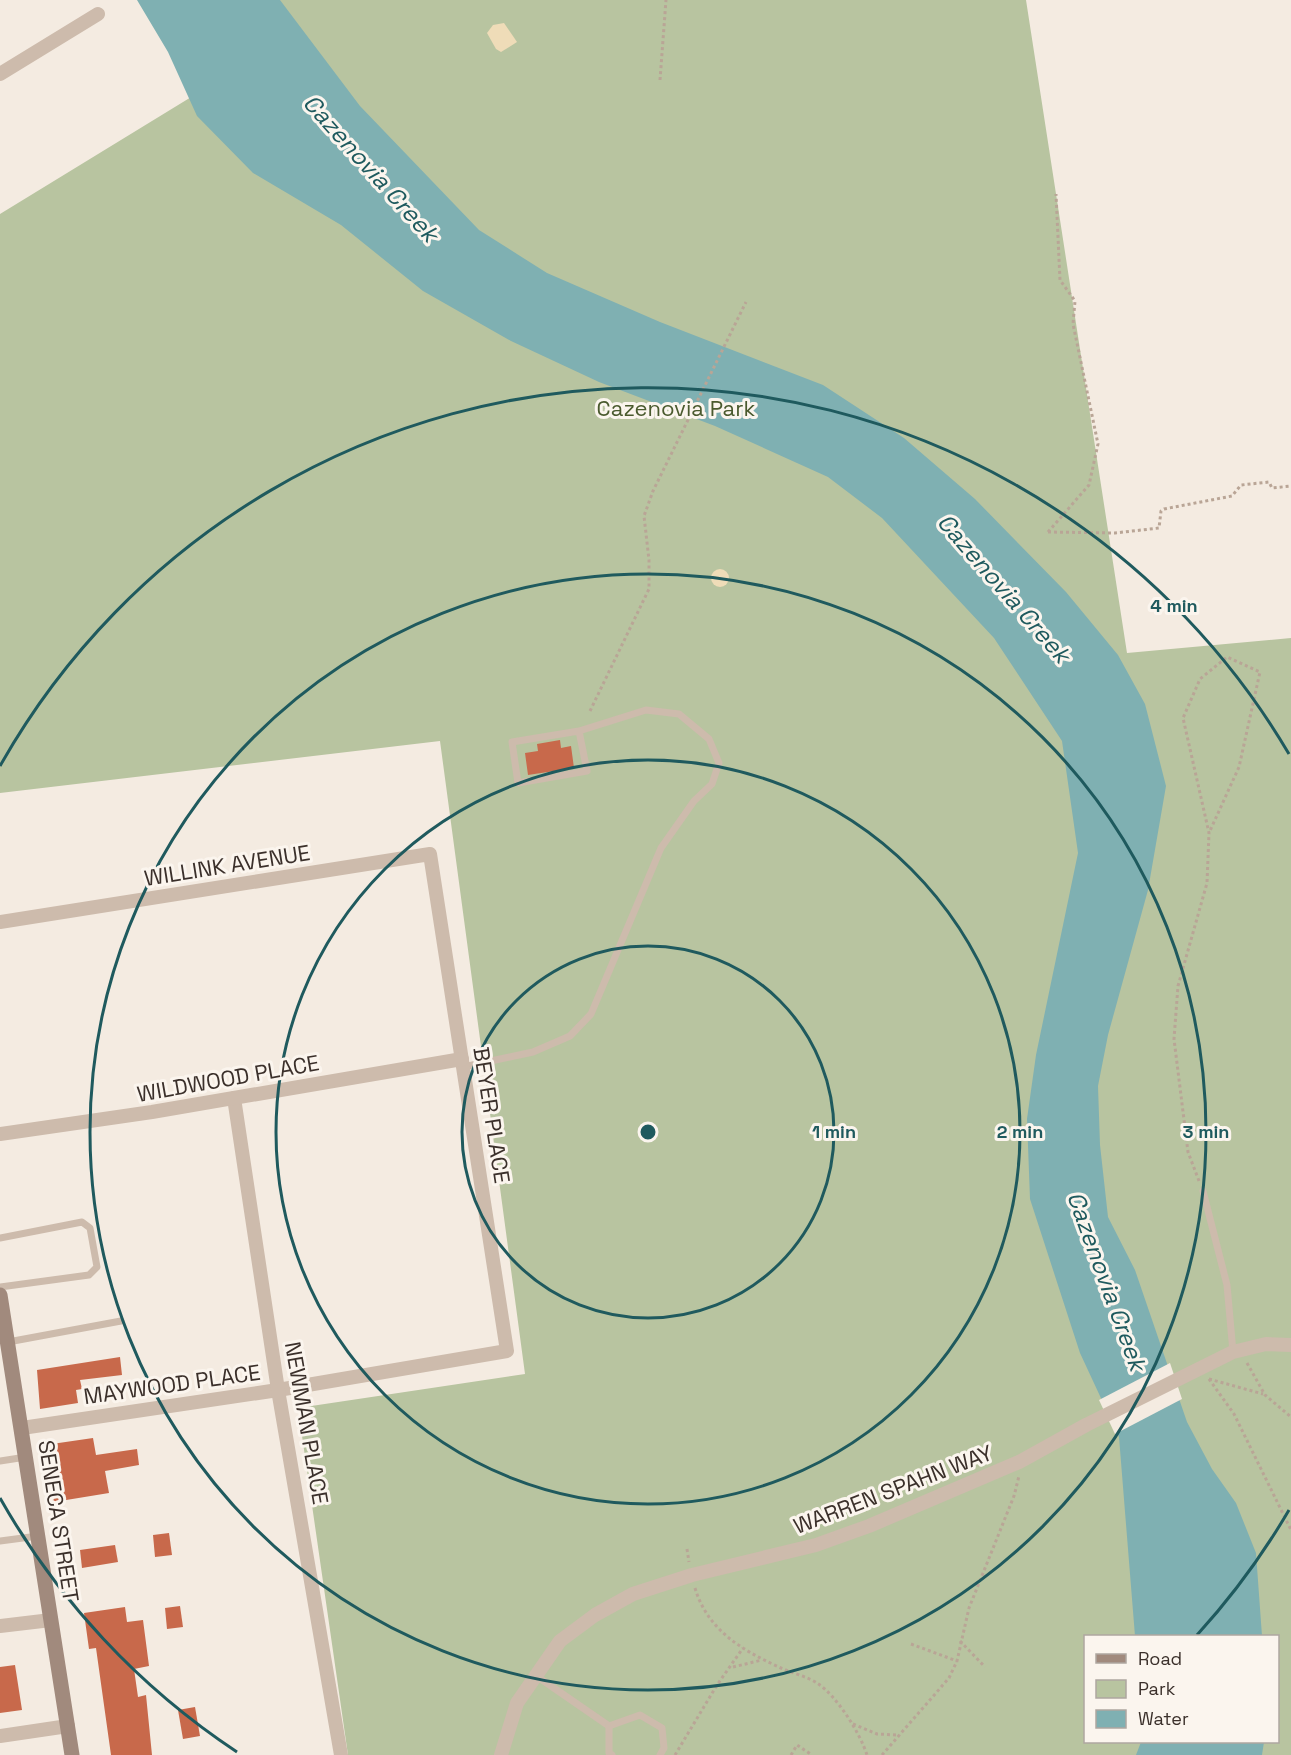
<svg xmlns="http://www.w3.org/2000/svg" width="1291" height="1755" font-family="'Space Grotesk',sans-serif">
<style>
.green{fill:#b8c4a0;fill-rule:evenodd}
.sand{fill:#efdcb8}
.water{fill:#7fb0b2}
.pier{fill:#f4ebe1}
.building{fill:#c8694b}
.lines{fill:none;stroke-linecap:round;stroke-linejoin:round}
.path{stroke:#b9a596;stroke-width:3;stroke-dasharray:3 3;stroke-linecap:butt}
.service{stroke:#cdbbac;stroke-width:7}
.minor{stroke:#cdbbac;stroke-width:14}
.secondary{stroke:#a18a7d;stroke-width:15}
.ring{fill:none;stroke:#1f5a5e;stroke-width:3}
.labels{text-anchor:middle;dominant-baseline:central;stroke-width:6;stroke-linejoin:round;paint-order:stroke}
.park-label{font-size:22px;fill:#4a5a2e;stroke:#fbf5ee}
.street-label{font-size:22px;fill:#3b302b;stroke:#fbf5ee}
.water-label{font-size:24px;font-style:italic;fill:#1f5a5e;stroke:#fbf5ee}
.centre{fill:#1f5a5e;stroke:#fbf5ee;stroke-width:3}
.ring-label{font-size:18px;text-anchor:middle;font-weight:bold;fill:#1f5a5e;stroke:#fbf5ee;stroke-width:6;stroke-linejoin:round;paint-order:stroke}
</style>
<rect width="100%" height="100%" fill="#f4ebe1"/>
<path class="green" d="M260 0H1026L1127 653 1291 638V1755H348L298 1408 525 1374 440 741 0 793V214L219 80ZM1086 1636H1278V1742H1086Z"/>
<g class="sand">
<path d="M504 23 517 42 501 52 496 49 487 33 493 25Z"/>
<circle cx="720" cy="578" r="9"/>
</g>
<g class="water">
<path d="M137 0H280L360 106 479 230 547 273 660 322 823 385 904 438 975 499 1066 592 1118 655 1145 704 1166 786 1148 890 1108 1035 1098 1086 1100 1145 1108 1217 1135 1270 1187 1422 1212 1469 1236 1503 1256 1553 1262 1636H1135L1119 1437 1080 1353 1030 1199 1027 1119 1036 1055 1078 853 1062 741 994 638 882 518 828 477 715 426 599 382 511 341 423 291 341 225 253 173 197 116 168 52Z"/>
<path d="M1141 1742H1264L1262 1755H1136Z"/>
</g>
<path class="pier" d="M1170 1363 1182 1399 1115 1434 1099 1400Z"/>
<g class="building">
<path d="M560 740 561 748 571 746 574 768 528 775 525 753 538 751 537 744Z"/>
<path d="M120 1357 122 1375 80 1380 82 1389 76 1390 78 1403 40 1409 37 1370Z"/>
<path d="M93 1438 96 1455 137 1449 139 1465 105 1471 109 1493 54 1502 45 1445Z"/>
<path d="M169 1533 172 1555 155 1557 153 1535Z"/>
<path d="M115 1545 118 1562 82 1568 80 1550Z"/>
<path d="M180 1606 183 1627 167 1629 165 1608Z"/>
<path d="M125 1607 127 1622 143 1620 149 1666 134 1669 138 1697 146 1695 152 1755H111L96 1648 89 1649 84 1613Z"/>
<path d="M15 1665 22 1710 0 1713V1667Z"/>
<path d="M195 1707 200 1736 183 1739 178 1710Z"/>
</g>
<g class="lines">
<g class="path">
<path d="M660 80 666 0"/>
<path d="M1048 532 1089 485 1098 444 1073 324 1075 301 1060 280 1056 194"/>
<path d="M1048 532 1115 533 1159 528 1161 511 1164 509 1232 496 1241 485 1269 482 1272 488 1291 486"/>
<path d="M590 711 649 589V560L644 516 653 491 746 302"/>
<path d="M1199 1181 1188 1152 1174 1039 1178 986 1207 883 1209 833 1183 718 1200 679 1227 657 1260 672 1239 767 1209 833"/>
<path d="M1247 1363 1265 1395 1291 1417"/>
<path d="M1209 1379 1234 1414 1291 1530"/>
<path d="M1209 1379 1263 1394"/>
<path d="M687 1549 689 1562"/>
<path d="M695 1588C707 1629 741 1650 779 1667 791 1673 806 1676 817 1683 837 1696 860 1733 867 1755"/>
<path d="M960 1641 985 1667"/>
<path d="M911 1644 957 1661"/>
<path d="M733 1667 762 1660"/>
<path d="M853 1724 877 1734 897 1735"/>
<path d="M675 1755 717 1685 743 1648"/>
<path d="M791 1755 797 1745 812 1755"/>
<path d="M882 1755 949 1678 957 1661 969 1608 1014 1496 1019 1476"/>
</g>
<g class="service">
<path d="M463 1067 533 1052 570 1036 591 1014 661 848 694 801 712 784 719 763 709 739 679 714 646 710 579 731 512 742 518 783 587 771 579 731"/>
<path d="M1203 1191 1227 1285 1233 1352"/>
<path d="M0 1238 82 1222 90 1228 97 1267 89 1275 0 1287"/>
<path d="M8 1342 121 1321"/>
<path d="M0 1461 26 1457"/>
<path d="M0 1541 38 1536"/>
<path d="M535 1675 609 1726"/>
<path d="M609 1726 640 1715 662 1728 664 1748 660 1755"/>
<path d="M609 1726V1753L612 1755"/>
</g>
<g class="minor">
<path d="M0 74 98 14"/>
<path d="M0 922 430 854 507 1351 278 1390 22 1428"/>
<path d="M234 1098 278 1390 341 1755"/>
<path d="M0 1134 152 1112 462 1059"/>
<path d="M0 1626 51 1620"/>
<path d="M0 1736 68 1726"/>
<path d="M501 1755 517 1703 560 1641 595 1615 633 1594 692 1575 816 1545 869 1526 1019 1462 1086 1425 1233 1352 1266 1344 1291 1345"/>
</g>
<path class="secondary" d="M0 1295 72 1755"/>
</g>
<g class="ring">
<circle cx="648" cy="1132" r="186"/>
<circle cx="648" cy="1132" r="372"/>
<circle cx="648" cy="1132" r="558"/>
<path d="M1289 1510A744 744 0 0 1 1197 1635M237 1752A744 744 0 0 1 0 1498M0 766A744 744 0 0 1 1289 754"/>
</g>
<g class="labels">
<g class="park-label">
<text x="676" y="408">Cazenovia Park</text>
</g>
<g class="street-label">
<text transform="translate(227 865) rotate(-9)">WILLINK AVENUE</text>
<text transform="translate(228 1078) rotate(-10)">WILDWOOD PLACE</text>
<text transform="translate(492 1115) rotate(81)">BEYER PLACE</text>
<text transform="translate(172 1384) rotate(-8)">MAYWOOD PLACE</text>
<text transform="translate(307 1423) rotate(80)">NEWMAN PLACE</text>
<text transform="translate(893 1489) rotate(-21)">WARREN SPAHN WAY</text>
<text transform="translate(59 1521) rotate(81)">SENECA STREET</text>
</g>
<g class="water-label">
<text transform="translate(371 168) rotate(48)">Cazenovia Creek</text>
<text transform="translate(1004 588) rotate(49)">Cazenovia Creek</text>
<text transform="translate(1107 1281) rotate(70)">Cazenovia Creek</text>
</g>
</g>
<circle cx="648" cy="1132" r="9" class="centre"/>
<g class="ring-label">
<text x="1174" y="612">4 min</text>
<text x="834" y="1138">1 min</text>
<text x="1020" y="1138">2 min</text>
<text x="1206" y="1138">3 min</text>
</g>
<rect x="1084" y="1635" width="195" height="108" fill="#fbf5ee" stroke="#aea6a0" stroke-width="1.5"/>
<rect x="1096" y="1654" width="30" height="9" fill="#a18a7d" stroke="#aea6a0" stroke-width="1.5"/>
<text x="1138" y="1665" font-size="18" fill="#3b302b">Road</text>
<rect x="1096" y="1680" width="30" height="18" fill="#b8c4a0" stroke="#aea6a0" stroke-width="1.5"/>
<text x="1138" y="1695" font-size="18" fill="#3b302b">Park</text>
<rect x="1096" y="1710" width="30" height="18" fill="#7fb0b2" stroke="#aea6a0" stroke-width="1.5"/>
<text x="1138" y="1725" font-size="18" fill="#3b302b">Water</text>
</svg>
